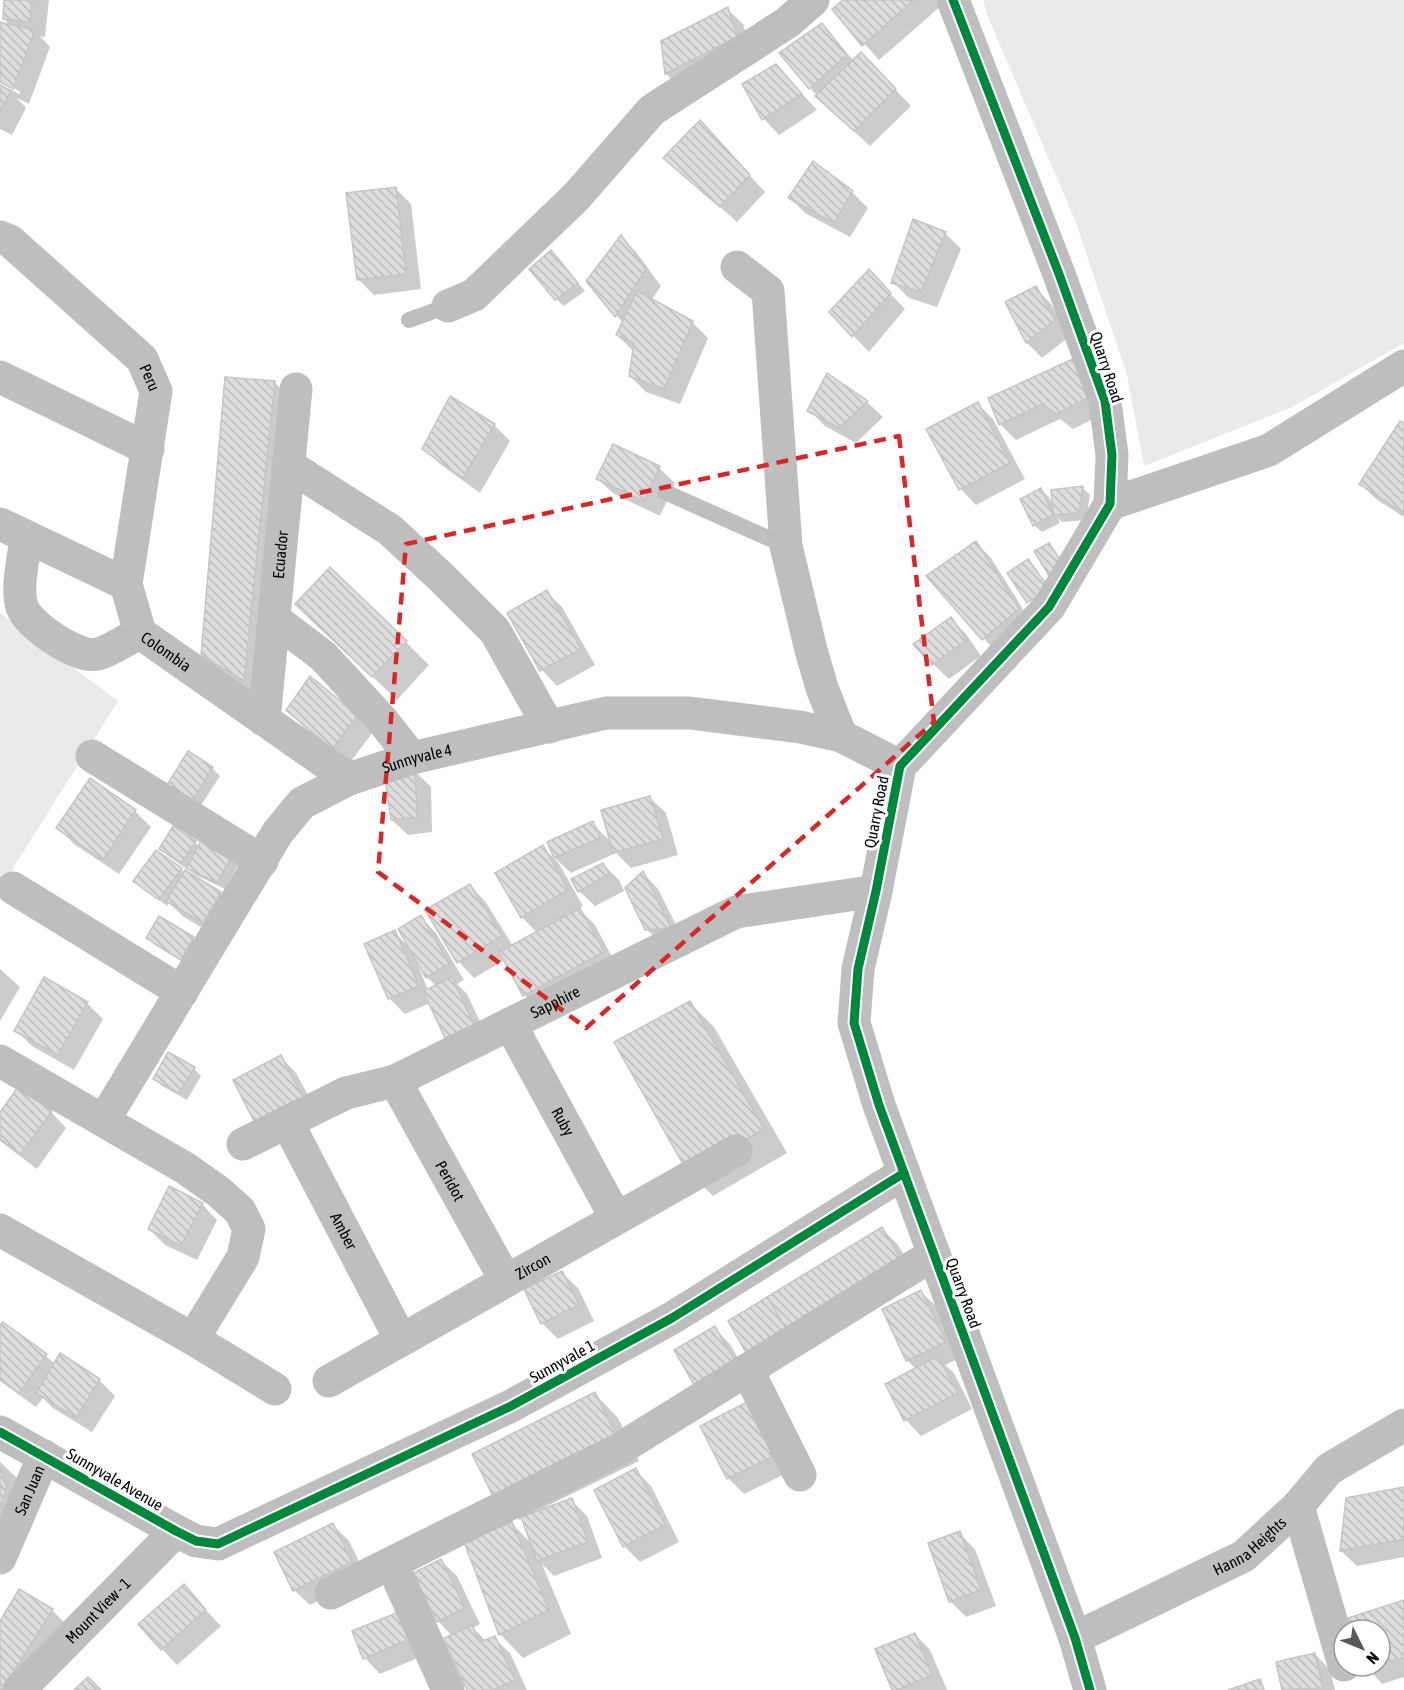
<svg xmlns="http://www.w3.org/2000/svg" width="1404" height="1690" font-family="'Asap Condensed',sans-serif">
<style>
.grass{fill:#eaeaea}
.shadow{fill:#0003;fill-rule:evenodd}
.building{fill:url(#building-back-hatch);stroke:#c5c5c5;stroke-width:1.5}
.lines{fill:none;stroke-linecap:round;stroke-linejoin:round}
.service{stroke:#bebebe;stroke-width:16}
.minor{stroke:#bebebe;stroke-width:33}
.tertiary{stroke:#bebebe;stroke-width:33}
.cycleway-casing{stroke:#fff;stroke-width:13}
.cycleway{stroke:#00873e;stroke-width:9}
.marked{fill:none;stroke:#d62828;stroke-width:4.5;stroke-dasharray:12 8;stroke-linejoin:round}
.labels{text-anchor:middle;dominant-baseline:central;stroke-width:6;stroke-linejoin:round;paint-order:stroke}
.street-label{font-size:16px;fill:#000;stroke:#fff}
</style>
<defs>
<pattern id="building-back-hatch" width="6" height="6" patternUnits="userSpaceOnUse" patternTransform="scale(1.5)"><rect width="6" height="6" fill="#ddd"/><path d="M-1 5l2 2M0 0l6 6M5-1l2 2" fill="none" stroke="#bcbcbc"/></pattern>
</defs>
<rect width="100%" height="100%" fill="#fff"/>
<g class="grass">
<path d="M983 0H1404V343L1292 407 1144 466 1127 375 1075 220 988 17Z"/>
<path d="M0 613 118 701 0 889Z"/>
</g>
<g class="shadow">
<path d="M6 0H49L45 37 40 36 50 47 29 104 17 98 26 108 12 135 0 129V84L19 94 21 92 0 81V24L11 26 4 19Z"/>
<path d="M845 0H936L941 6 879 60 834 9Z"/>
<path d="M727 9 743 24 752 53 682 89 666 74 663 42Z"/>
<path d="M821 24 854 61 877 70 911 106 870 146 833 112 810 88Z"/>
<path d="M776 66 817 110 779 135 764 119 744 84Z"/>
<path d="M715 138 765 192 737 222 665 158Z"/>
<path d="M395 188 411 204 421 289 374 295 358 279Z"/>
<path d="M852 192 868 208 850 237 805 213 790 198Z"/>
<path d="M914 221 945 233 961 249 937 307 909 298 893 282Z"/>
<path d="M621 237 636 252 661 286 651 301 692 322 708 338 680 404 646 392 630 376 633 351 617 335 623 323 588 281Z"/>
<path d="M558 260 585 291 564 306 556 299Z"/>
<path d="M884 287 905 309 869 352 831 312Z"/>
<path d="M1036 288 1051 304 1070 336 1042 358 1027 343 1007 303Z"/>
<path d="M1074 360 1105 413 1073 429 1060 419 1016 440 1000 424Z"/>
<path d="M827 375 867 402 883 417 856 443 825 426 809 410Z"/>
<path d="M274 382 298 406 267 703 226 678 202 654Z"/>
<path d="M451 398 494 425 510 441 480 493 440 464 424 449Z"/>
<path d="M978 404 993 419 1025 479 976 505 961 489 929 429Z"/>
<path d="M1404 425V517L1376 499 1361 484Z"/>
<path d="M659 468 675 483 660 516 614 494 598 479Z"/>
<path d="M1083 488 1090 495 1086 520 1062 522 1058 518 1060 523 1042 532 1034 525 1041 490 1049 497 1054 509Z"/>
<path d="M976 543 991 558 1033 625 999 655 928 577Z"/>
<path d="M546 592 562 607 595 665 557 686 542 670 509 613Z"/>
<path d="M951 619 966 634 981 656 949 679 933 664Z"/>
<path d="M321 627 406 642 429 665 397 700Z"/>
<path d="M288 710 357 716 373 732 349 764 303 726Z"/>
<path d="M212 768 220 776 200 807 177 792Z"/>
<path d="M415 771 431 787 432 832 408 835 392 820Z"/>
<path d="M90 780 135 811 151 827 119 874 74 844 58 828Z"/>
<path d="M650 798 666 813 678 855 631 868 616 853 571 873 556 859 549 842 592 823 612 843Z"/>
<path d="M195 842 199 847 202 843 238 865 225 889 196 875 168 856 161 849Z"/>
<path d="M542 847 558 862 583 906 579 909 595 925 618 968 540 1011 525 995 505 960 474 978 459 962 427 911 470 886 485 901 513 946 537 933 522 917Z"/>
<path d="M603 864 619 880 624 891 595 906 579 891Z"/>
<path d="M181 869 185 874 220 893 236 909 219 938 184 917 169 903 167 906 135 881Z"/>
<path d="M643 873 658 889 685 943 663 945 646 929Z"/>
<path d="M421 917 436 933 464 980 457 984 467 994 489 1041 430 1003 405 1014 389 998 394 932 408 946ZM419 962 427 977 436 986 428 990 417 963Z"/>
<path d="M159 918 194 939 201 946 189 966 155 945 148 938Z"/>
<path d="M0 969 20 987 0 1021Z"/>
<path d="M87 1003 103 1019 74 1070 32 1046 16 1030Z"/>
<path d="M690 1003 714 1027 787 1153 713 1196 689 1173Z"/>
<path d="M281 1057 296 1073 318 1114 272 1137Z"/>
<path d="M194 1069 201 1076 187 1100 162 1086 155 1079Z"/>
<path d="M51 1112 66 1128 37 1169 0 1141V1115Z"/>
<path d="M202 1204 217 1220 197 1260 165 1245 149 1229Z"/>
<path d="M882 1229 898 1245 918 1279 765 1371Z"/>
<path d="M562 1273 578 1288 594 1321 558 1339 542 1323Z"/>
<path d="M921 1292 937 1307 960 1358 945 1365 954 1373 972 1409 921 1436 906 1420 916 1369 907 1360Z"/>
<path d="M3 1324 46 1356 55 1364 99 1380 115 1396 92 1432 53 1408 43 1398 36 1407 0 1381V1328Z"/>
<path d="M714 1328 730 1344 751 1381 713 1403Z"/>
<path d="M595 1394 618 1418 639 1461 545 1507 546 1509 571 1500 587 1516 602 1558 554 1576 542 1564 571 1634 523 1658 500 1634 512 1524 533 1545 523 1518 519 1520 495 1497Z"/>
<path d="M748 1402 791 1471 744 1494 728 1478Z"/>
<path d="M0 1462 19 1480 0 1551Z"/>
<path d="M635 1470 651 1486 679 1542 640 1562 624 1546Z"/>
<path d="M1404 1489V1557L1357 1566 1341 1551Z"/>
<path d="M333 1525 349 1541 367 1578 310 1605 294 1590Z"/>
<path d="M959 1533 975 1549 996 1606 966 1617 951 1602 930 1544Z"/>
<path d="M441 1561 457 1576 480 1624 473 1628 486 1641 494 1638 510 1653 527 1690H469L452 1636 438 1621Z"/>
<path d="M183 1586 221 1626 177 1665 162 1649Z"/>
<path d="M1404 1602V1677L1382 1684 1366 1666H1380V1630H1354Z"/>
<path d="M52 1610 68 1626 28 1690H0V1624Z"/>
<path d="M399 1613 425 1655 380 1674 365 1658Z"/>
<path d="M915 1634 930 1650 947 1690H894Z"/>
<path d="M1315 1654 1330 1670 1335 1690H1284L1278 1663Z"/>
</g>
<g class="building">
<path d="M4 0H32L30 22 3 19Z"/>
<path d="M843 0H914L862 46 832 9Z"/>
<path d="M728 7 737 37 665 74 661 41Z"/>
<path d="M0 22 35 30 13 89 0 82Z"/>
<path d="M822 23 847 55 809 89 779 53Z"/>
<path d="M861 52 896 89 854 131 815 96Z"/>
<path d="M776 64 802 94 762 120 742 84Z"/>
<path d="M0 85 11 91 0 112Z"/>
<path d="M700 120 750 175 720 207 663 158Z"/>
<path d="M813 161 853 191 834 223 788 198Z"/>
<path d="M396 187 406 274 357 280 346 193Z"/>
<path d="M913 219 946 232 921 292 891 283Z"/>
<path d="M621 235 646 269 615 317 586 281Z"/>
<path d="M551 250 578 283 555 300 529 269Z"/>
<path d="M869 269 891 293 852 337 829 312Z"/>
<path d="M1036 286 1055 320 1026 343 1005 302Z"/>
<path d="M637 291 693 321 664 389 629 376 634 343 616 335Z"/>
<path d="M1075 358 1090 397 1056 414 1043 404 999 425 988 398Z"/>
<path d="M827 373 868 401 839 428 807 411Z"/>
<path d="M225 377 275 381 244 681 201 655Z"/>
<path d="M450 396 495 424 463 478 422 449Z"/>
<path d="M978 402 1010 463 959 490 926 429Z"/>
<path d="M1400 421 1404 423V513L1359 484Z"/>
<path d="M613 444 660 466 644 501 596 479Z"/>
<path d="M1083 486 1079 513 1053 515 1051 490Z"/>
<path d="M1041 488 1053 515 1033 526 1020 499Z"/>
<path d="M976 541 1019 609 982 640 926 576Z"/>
<path d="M1049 543 1068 571 1054 584 1034 551Z"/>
<path d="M1028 559 1049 588 1027 603 1007 573Z"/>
<path d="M330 567 407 641 372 677 295 604Z"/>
<path d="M547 590 581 649 540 671 507 613Z"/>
<path d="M951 617 967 640 932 665 913 644Z"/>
<path d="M310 676 358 715 332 749 286 710Z"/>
<path d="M188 751 213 767 193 800 167 785Z"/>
<path d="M415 770 417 817 391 820 384 772Z"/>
<path d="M90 778 136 810 103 860 56 828Z"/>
<path d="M650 796 663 839 613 853 601 810Z"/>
<path d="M593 821 600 838 554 858 547 842Z"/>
<path d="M173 826 196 841 182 863 159 849Z"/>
<path d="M201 841 231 857 217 883 186 868Z"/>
<path d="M543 845 568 890 521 918 495 873Z"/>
<path d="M156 850 182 868 159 900 133 881Z"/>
<path d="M603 863 609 874 578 892 571 879Z"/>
<path d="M185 870 221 892 203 923 166 901Z"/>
<path d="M643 871 671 928 645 930 625 888Z"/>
<path d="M470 884 502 936 457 963 425 910Z"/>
<path d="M580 908 604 952 523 996 499 952Z"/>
<path d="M421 915 449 964 426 978 398 929Z"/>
<path d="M159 916 194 937 181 960 146 938Z"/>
<path d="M395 930 419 986 388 999 364 944Z"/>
<path d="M44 977 88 1002 58 1055 14 1031Z"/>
<path d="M452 977 474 1025 445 1038 423 991Z"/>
<path d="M690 1001 764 1129 688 1173 614 1042Z"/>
<path d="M168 1052 195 1067 179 1093 153 1079Z"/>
<path d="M281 1055 303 1098 255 1123 233 1080Z"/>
<path d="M18 1087 52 1111 21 1154 0 1139V1112Z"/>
<path d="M169 1186 203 1203 181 1246 148 1229Z"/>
<path d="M882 1227 903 1263 788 1332 767 1297Z"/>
<path d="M562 1271 579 1305 541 1324 524 1289Z"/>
<path d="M921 1290 946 1342 906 1361 882 1309Z"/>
<path d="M767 1297 788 1332 748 1356 728 1321Z"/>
<path d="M3 1322 47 1354 19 1393 0 1379V1325Z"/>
<path d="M715 1326 737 1365 696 1388 674 1350Z"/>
<path d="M60 1353 100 1379 76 1418 36 1393Z"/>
<path d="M938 1356 958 1393 904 1421 885 1384Z"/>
<path d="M595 1392 617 1437 494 1498 472 1454Z"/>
<path d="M749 1401 776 1455 727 1479 700 1426Z"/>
<path d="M0 1467 7 1488 0 1508Z"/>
<path d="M636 1468 665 1525 623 1547 594 1490Z"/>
<path d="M1404 1487V1539L1340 1551 1346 1498Z"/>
<path d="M572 1498 588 1542 537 1561 521 1517Z"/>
<path d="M512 1522 549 1610 499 1635 464 1542Z"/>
<path d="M333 1523 352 1562 293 1591 274 1552Z"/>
<path d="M960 1531 981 1590 949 1602 928 1543Z"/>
<path d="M441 1559 465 1608 437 1622 413 1573Z"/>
<path d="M184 1584 206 1610 161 1650 138 1624Z"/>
<path d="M19 1589 53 1609 2 1690 0 1689V1621Z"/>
<path d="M1404 1600V1657L1380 1665V1630H1352L1348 1618Z"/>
<path d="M399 1612 410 1639 363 1659 352 1631Z"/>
<path d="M472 1625 480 1642 495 1636 515 1680 493 1690H467L444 1638Z"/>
<path d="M915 1633 932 1675 897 1690H892L875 1649Z"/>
<path d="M1315 1653 1323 1688 1282 1690 1276 1662Z"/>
<path d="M88 1677 101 1690H74Z"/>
<path d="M1260 1679 1264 1690H1228Z"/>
</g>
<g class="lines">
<g class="service">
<path d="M409 320 448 306"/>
<path d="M665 492 786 546"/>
</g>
<g class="minor">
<path id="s1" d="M0 237 10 241 142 359 156 391 126 584 140 633 349 779"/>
<path d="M737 267 768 291 786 546 811 650 822 688 841 736"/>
<path d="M448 306 474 295 576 197 652 110 788 22 813 0"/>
<path d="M0 377 148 449"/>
<path d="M288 465 390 530 441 577 495 631 549 727"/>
<path d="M1110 504 1269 450 1404 366"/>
<path d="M0 524 126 584"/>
<path d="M26 537C24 558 16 586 22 607 29 626 78 659 98 654 112 650 127 639 140 633"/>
<path d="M274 619 323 656 382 720 412 758"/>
<path id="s2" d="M264 720 296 389"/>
<path d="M92 756 262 861"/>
<path d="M13 888 182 992"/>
<path id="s3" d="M510 1024 616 1218"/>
<path d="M0 1061 185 1168 219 1192 240 1211 249 1229 243 1257 193 1339"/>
<path id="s4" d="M395 1081 506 1281"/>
<path id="s5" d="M104 1120 278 832 302 803 349 779 412 758 606 713H690L800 727 841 736 900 766"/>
<path id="s6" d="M287 1122 401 1340"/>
<path id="s7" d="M243 1144 346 1093 395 1081 736 912 876 891"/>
<path d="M0 1230 193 1339 275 1389"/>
<path d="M748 1371 800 1475"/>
<path id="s8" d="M329 1381 736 1151"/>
<path d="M0 1432 176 1531 196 1541 218 1544 511 1406 672 1318 904 1173"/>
<path d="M1298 1506 1344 1665"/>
<path id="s9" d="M0 1558 44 1456"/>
<path d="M392 1564 448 1690"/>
<path d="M331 1593 618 1450 934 1254"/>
<path id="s10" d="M1075 1638 1244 1556 1298 1506 1329 1469 1404 1425"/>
<path id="s11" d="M19 1690 176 1531"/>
</g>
<path class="tertiary" d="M953 0 1059 274 1105 401 1112 455 1110 504 1049 607 900 766 876 891 858 969 854 1023 879 1105 1075 1638 1090 1690"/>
<g class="cycleway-casing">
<g id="cycleway">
<path d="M953 0 1059 274 1105 401 1112 455 1110 504 1049 607 900 766 876 891 858 969 854 1023 879 1105 1075 1638 1090 1690"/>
<path d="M0 1432 176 1531 196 1541 218 1544 511 1406 672 1318 904 1173"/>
</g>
</g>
<use href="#cycleway" class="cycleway"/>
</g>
<path class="marked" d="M899 436 934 722 586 1028 378 872 406 544Z"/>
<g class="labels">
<g class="street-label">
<text transform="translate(1107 367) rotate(72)">Quarry Road</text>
<text stroke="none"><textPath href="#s1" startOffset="208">Peru</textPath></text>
<text stroke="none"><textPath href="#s2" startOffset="166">Ecuador</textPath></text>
<text stroke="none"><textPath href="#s1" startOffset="501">Colombia</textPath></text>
<text stroke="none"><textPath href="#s5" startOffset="498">Sunnyvale 4</textPath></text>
<text transform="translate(876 812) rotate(-79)">Quarry Road</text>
<text stroke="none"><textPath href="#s7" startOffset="344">Sapphire</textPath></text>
<text stroke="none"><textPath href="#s3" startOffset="111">Ruby</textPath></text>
<text stroke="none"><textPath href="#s4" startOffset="114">Peridot</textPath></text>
<text stroke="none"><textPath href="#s6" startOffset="123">Amber</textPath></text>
<text stroke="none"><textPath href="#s8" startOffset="234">Zircon</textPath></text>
<text transform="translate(964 1293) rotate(70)">Quarry Road</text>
<text transform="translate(562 1361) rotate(-29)">Sunnyvale 1</text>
<text transform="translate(115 1479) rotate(30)">Sunnyvale Avenue</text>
<text stroke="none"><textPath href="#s9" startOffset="74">San Juan</textPath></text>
<text stroke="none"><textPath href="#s10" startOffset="198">Hanna Heights</textPath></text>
<text stroke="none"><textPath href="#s11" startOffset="112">Mount View - 1</textPath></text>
</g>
</g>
<g transform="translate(1362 1648) rotate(133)"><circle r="28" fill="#ffffff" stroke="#999999" stroke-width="1.5"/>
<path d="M0-4.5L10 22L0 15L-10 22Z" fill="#595959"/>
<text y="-9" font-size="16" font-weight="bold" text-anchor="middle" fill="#000000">N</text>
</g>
</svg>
